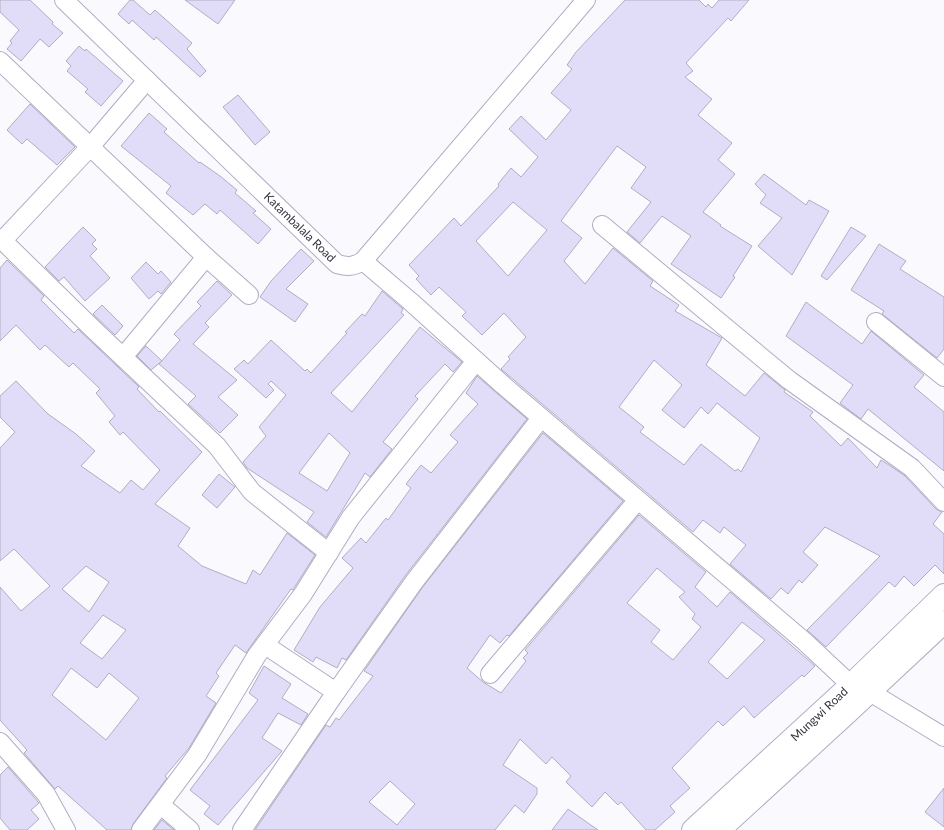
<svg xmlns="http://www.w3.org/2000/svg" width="944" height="830" font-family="Lato,sans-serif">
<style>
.building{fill:#e1ddf8;stroke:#b0adc3;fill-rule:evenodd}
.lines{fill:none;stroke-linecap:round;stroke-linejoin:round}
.street-casing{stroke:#b0acc2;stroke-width:20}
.secondary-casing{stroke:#b0acc2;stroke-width:24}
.street{stroke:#fff;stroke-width:18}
.secondary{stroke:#fff;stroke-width:22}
.labels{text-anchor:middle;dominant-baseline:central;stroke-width:3;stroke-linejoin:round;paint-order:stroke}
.street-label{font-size:12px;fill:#35333c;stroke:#fff}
</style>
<rect width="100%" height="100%" fill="#fafafe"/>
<g class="building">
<path d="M0 0H30L53 22 52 24 63 33 49 47 40 39 21 61 7 49 12 43 10 41 19 30 0 12Z"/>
<path d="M130 0H133L150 15 155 10 192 43 187 49 206 71 200 77 156 37 154 40 132 20 129 24 118 14Z"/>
<path d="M185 0H235L218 24Z"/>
<path d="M625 0H699L706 7 708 4 712 8 719 0H749L731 21 728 18 686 63 693 71 685 77 712 99 698 115 732 143 718 160 735 174 703 212 721 225 720 226 752 246 733 276 735 277 721 298 671 264 691 236 662 216 640 243 627 232 651 202 631 188 646 167 617 146 561 221 582 238 564 261 585 284 613 248 653 281 650 286 679 305 675 311 722 338 706 365 745 396 764 373 785 390 784 392 813 412 810 416 841 446 848 438 877 468 881 460 889 465 905 476 936 509 942 512 933 524 944 534V574L935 565 914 586 904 576 895 587 889 582 826 647 807 630 880 556 825 527 803 552 818 565 802 583 799 580 788 594 781 588 771 599 730 564 746 545 724 527 720 533 703 520 693 532 501 369 510 359 508 357 526 337 504 313 482 335 462 316 466 312 439 287 431 295 416 279 419 276 409 265 454 218 461 226 499 186 498 184 511 168 521 177 538 157 509 129 521 116 546 140 571 110 551 93 572 69 567 65 576 52ZM513 202 547 230 508 276 476 241ZM654 360 682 385 662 410 684 428 701 407 708 414 717 403 760 438 741 472 738 469 735 471 701 444 684 465 640 432 644 427 619 407Z"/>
<path d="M79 46 85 51 86 49 123 81 101 106 85 92 88 89 67 71 71 66 66 61Z"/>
<path d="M238 95 270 132 255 145 223 107Z"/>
<path d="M30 104 75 147 57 165 27 139 22 144 7 130Z"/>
<path d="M149 113 167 129 164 132 199 163 200 162 220 176 237 190 235 193 256 211 253 213 271 229 258 244 220 210 217 214 205 204 193 215 166 193 171 186 121 146Z"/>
<path d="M764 174 806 205 809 200 829 211 792 275 758 246 782 218 760 203 766 195 755 184Z"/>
<path d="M83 227 96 240 92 244 97 249 90 256 110 278 85 301 64 277 59 281 45 267Z"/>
<path d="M851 227 866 236 827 280 821 276Z"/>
<path d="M879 244 906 261 900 269 944 297V349L937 358 882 314 884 311 851 290Z"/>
<path d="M301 249 314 261 286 289 308 304 295 322 260 297 271 281Z"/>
<path d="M7 260 44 296 41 300 74 333 78 329 139 387 137 389 159 412 160 411 202 452 155 504 190 528 178 546 202 566 246 584 253 570 260 575 287 533 315 555 294 588 293 590 291 589 246 653 235 645 216 673 219 676 206 696 216 703 189 748 165 776 167 778 133 824 131 830H107L58 786 55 789 24 753 27 750 0 720V587L21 611 50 586 14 549 0 561V448L15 432 0 417V396L16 381 48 414 76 434 95 451 81 466 120 493 131 480 143 490 160 470 123 432 120 435 109 422 115 416 96 393 100 389 73 363 69 367 45 345 40 350 16 325 0 341V268ZM86 566 109 582 89 612 62 589ZM103 615 126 630 102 659 80 643ZM71 668 97 688 109 673 139 698 106 740 52 695Z"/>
<path d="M146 262 158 274 161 271 171 282 161 294 158 291 149 299 131 278Z"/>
<path d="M217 281 232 295 205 323 209 327 193 344 237 380 218 397 238 415 220 433 188 404 196 396 159 364 180 340 174 334 201 306 197 302Z"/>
<path d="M382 291 403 309 401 313 404 315 331 393 352 412 420 327 462 362 453 372 445 364 415 396 418 399 383 442 392 449 370 477 365 473 326 537 307 522 314 512 247 468 243 462 266 436 259 427 286 395 271 381 268 384 274 390 266 398 234 369 244 360 248 364 271 340 305 371 307 369 311 373 347 333 345 332 362 314 365 316ZM329 433 350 453 327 491 299 473Z"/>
<path d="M806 302 862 344 871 331 924 375 914 387 944 412V471L868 409 861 419 840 403 853 385 786 336Z"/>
<path d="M102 305 123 326 115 335 93 314Z"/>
<path d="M146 346 162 361 151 370 137 356Z"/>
<path d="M477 376 527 419 405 576 346 660 342 658 337 668 316 657 313 662 294 650 320 607 353 568 342 558 361 538 366 543 386 518 388 520 411 488 406 484 421 465 431 473 458 442 450 435 478 404 466 393Z"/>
<path d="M543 433 623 501 509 636 507 635 500 643 490 635 467 668 483 682 501 693 526 661 523 658 528 653 525 650 639 515 706 572 695 587 717 607 730 592 815 666 804 677 802 675 754 718 744 706 723 726 718 721 672 768 690 788 670 806 675 812 655 830H646L621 802 618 805 605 792 592 807 566 782 571 776 552 757 546 764 520 739 503 765 537 788V794L524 813 515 805 495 830H255L326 725 330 727 336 718 339 720 373 676 364 671 422 588ZM657 568 685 592 679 597 695 614 692 619 701 627 673 660 651 642 660 630 627 603ZM742 622 765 640 727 679 708 662ZM390 781 415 804 397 825 369 802Z"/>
<path d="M219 474 235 487 217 508 202 495Z"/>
<path d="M264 666 291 684 282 698 308 714 301 725 278 713 262 738 282 751 218 825 204 814 210 806 190 790 258 700 249 693Z"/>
<path d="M8 767 39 803 31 810 39 819 27 830H10L0 818V775Z"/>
<path d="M944 788V827L925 812Z"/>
<path d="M568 809 598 830H552Z"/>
<path d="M162 820 174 830H154Z"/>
</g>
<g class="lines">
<g class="street-casing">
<g id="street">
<path d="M64 0 337 264C348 267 353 267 363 261L586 0"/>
<path d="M0 61 206 257 249 295"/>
<path d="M602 225 789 380 912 468 944 502"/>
<path d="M0 238 92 328 217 446 252 492 329 553"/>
<path d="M3 240 90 147 147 80"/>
<path d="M363 261 410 301 503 385 804 641 851 685"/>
<path d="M876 322 944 377"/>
<path d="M123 357 206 257"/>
<path d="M265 645 336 692 414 582 541 418"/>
<path d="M490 674 637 501"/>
<path d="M870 692 944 737"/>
<path d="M0 742 46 794 66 830"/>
<path d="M161 805 190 830"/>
<path d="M141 830 197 755 257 655 303 594 351 517 476 361"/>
<path d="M242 830 336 692"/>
</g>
</g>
<g class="secondary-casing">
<g id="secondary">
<path d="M693 830 851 685 944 595"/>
<path d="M719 830 850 710 944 622"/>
</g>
</g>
<use href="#street" class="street"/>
<use href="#secondary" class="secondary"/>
</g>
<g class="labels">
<g class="street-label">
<text transform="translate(300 227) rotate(44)">Katambalala Road</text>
<text transform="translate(819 714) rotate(-43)">Mungwi Road</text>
</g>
</g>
</svg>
